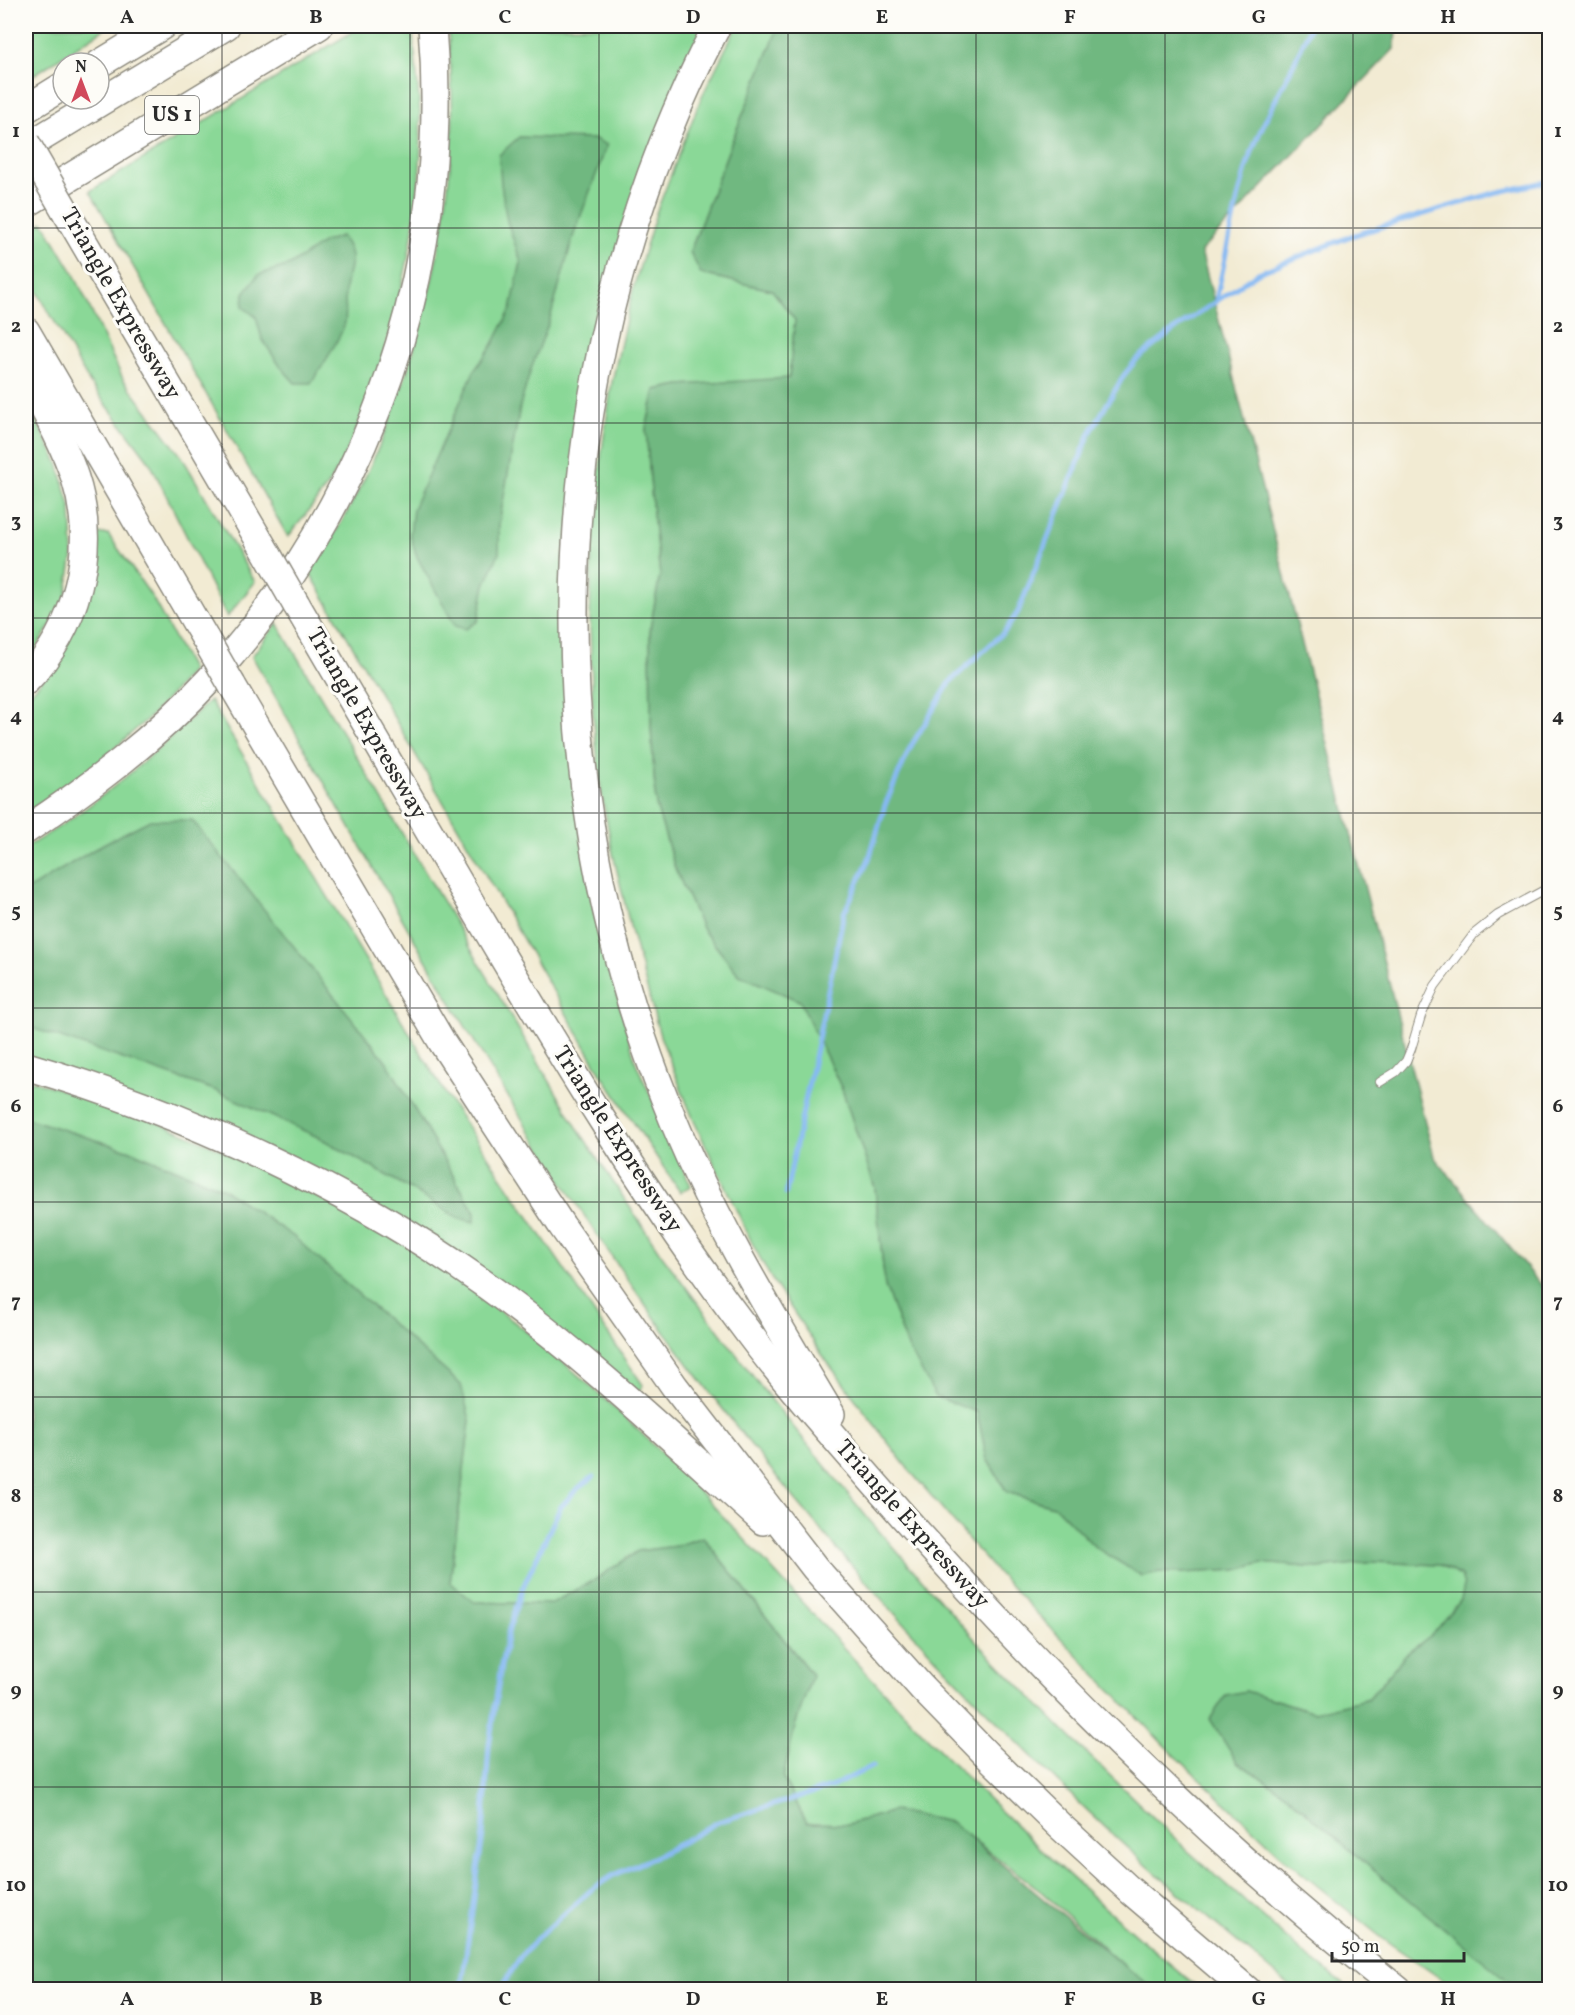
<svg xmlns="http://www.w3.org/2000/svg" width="1575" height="2015" font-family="Vollkorn,serif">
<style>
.green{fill:#8ad897;stroke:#5a8261;stroke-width:1.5}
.forest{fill:#6fb880;stroke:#4d7256;stroke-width:1.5}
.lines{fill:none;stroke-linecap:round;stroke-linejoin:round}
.stream{stroke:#86b9f3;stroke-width:5}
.lane-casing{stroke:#8e8b7f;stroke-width:10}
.highway-casing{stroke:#8e8b7f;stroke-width:30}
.lane{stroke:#fff;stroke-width:8}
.highway{stroke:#fff;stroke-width:27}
.highway-bridge-casing{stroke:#8e8b7f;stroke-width:30;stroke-linecap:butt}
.highway-bridge{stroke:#fff;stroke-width:27}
.grid{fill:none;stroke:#2b2b2b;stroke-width:1.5;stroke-opacity:0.55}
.labels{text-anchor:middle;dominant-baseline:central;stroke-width:6;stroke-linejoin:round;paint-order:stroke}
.shield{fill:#fdfcf7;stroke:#6a6a68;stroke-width:1.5}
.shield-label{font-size:22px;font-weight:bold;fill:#2b2b2b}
.street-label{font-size:24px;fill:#2b2b2b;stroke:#fdfcf7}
.neatline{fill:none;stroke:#2b2b2b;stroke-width:2}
.grid-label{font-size:20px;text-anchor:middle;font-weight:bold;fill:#2b2b2b}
</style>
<rect width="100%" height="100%" fill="#fdfcf7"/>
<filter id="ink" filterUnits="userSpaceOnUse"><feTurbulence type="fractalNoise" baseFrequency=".0167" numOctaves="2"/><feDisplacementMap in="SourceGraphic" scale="12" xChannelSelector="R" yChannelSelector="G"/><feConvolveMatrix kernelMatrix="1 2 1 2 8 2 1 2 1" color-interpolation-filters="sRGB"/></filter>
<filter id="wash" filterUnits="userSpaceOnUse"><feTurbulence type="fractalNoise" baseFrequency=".008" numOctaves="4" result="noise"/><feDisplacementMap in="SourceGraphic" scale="24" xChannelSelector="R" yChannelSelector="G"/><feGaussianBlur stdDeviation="1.35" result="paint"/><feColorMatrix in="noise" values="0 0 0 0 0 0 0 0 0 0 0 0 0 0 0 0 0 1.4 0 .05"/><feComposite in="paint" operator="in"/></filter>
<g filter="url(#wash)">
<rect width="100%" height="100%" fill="#f2ebd3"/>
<g class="green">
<path d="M26 26H109L26 80Z"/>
<path d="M362 26H412C416 72 423 119 420 166 416 244 395 323 369 396 359 422 349 451 334 475 321 497 303 517 288 537L90 191Z"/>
<path d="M448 26H708L588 372 581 837 594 913 636 1063 691 1186 680 1192 602 1075 310 573C324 550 340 527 352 503 407 400 446 255 452 140 454 102 450 63 448 26Z"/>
<path d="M737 26H779L732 141 690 252 702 274 772 290 795 320 789 379 680 385 655 390 646 429 653 514 660 575 650 629 651 727 656 805 675 868 703 930 739 975 800 1001 842 1089 875 1188 885 1286 907 1345 977 1412 987 1459 1007 1492 1056 1507 1095 1547 1142 1576 1159 1572 1182 1573 1237 1570 1262 1563 1318 1568 1374 1562 1440 1565 1461 1576 1465 1586 1461 1600 1434 1633 1405 1655 1369 1698 1315 1712 1245 1691 1237 1762 1286 1794 1371 1868 1520 1989H1456L1382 1938 1288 1862 1163 1744 992 1567 905 1465 825 1359 771 1278 752 1243 694 1121 660 1036 631 930 613 854 601 791 593 715 590 620 592 542 601 457 612 382 633 289 656 213 701 98Z"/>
<path d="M43 222 74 274 123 379 182 457 255 582 227 617 149 461 90 383 26 272V233Z"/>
<path d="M26 400 58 463 71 509 73 555 65 602 26 665Z"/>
<path d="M95 534H108L152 597 192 671 154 713 90 770 26 813V698L53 668Z"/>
<path d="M277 623 578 1129 661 1254 761 1387 870 1521 979 1644 1065 1732 1188 1851 1303 1953 1350 1989C1339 1990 1305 1992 1297 1990 1288 1987 1264 1964 1255 1957 1206 1915 1155 1875 1108 1830 942 1674 790 1506 657 1321 505 1110 381 881 252 656Z"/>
<path d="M210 700 450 1101 643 1385 637 1394 450 1249 26 1056V847C95 808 153 755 210 700Z"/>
<path d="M26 1078C75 1095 127 1110 176 1130 239 1156 300 1187 360 1220 379 1231 400 1241 419 1254 477 1292 535 1336 587 1383 695 1478 788 1589 886 1694 984 1799 1089 1898 1200 1989H1156L1126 1968 1036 1887 950 1822 894 1811 848 1824 807 1823 783 1778 795 1726 812 1675 703 1537 677 1546 638 1551 593 1581 550 1604 474 1602 450 1583 470 1420 294 1237 222 1188 131 1151 26 1118Z"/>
</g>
<g class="forest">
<path d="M779 26H1396L1395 48 1201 251 1434 1157 1549 1294V1989H1520L1504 1978 1371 1868 1286 1794 1237 1762 1210 1719 1226 1695 1246 1691 1315 1712 1369 1698 1405 1655 1434 1633 1461 1600 1464 1586 1461 1576 1440 1565 1374 1562 1318 1568 1262 1563 1237 1570 1182 1573 1159 1572 1142 1576 1095 1547 1056 1507 1007 1492 987 1459 977 1412 936 1397 907 1345 885 1286 875 1188 842 1089 800 1001 739 975 703 930 675 868 656 805 651 727 650 629 660 575 653 514 646 429 655 390 680 385 789 378 795 320 772 290 701 274 690 252 732 141Z"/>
<path d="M519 137 595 139 607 145 574 234 549 322 531 369 520 406 499 524V553L485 585 478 621 466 629 455 626 417 557 410 535 413 509 474 371 493 344 511 309 521 262 507 221 501 184 499 155Z"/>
<path d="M341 236C359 257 348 267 345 289 344 300 347 311 345 322 344 332 318 374 311 383H295L280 366 262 339 256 317 243 307 244 293 258 275 290 265 324 242Z"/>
<path d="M150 820H192L387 1062 475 1213V1222L458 1218 402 1184 320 1138 214 1090 26 1026V891L103 844Z"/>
<path d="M26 1118 131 1151 222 1188 294 1237 461 1385 470 1420 450 1582 474 1602 550 1604 593 1581 638 1551 677 1546 703 1537 812 1675 795 1726 783 1778 807 1823 848 1824 894 1811 951 1822 1126 1968 1156 1989H26Z"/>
</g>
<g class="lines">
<g class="stream">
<path d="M1216 300C1226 257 1233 212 1246 169 1261 119 1292 75 1310 26"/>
<path d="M786 1193 844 913 869 859 885 805 911 746 951 681 1005 631 1018 612 1090 433 1124 375 1137 359 1174 330 1258 273 1351 236 1494 193 1550 181"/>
<path d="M461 1990 483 1834 489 1745 501 1666 509 1629 523 1587 560 1508 577 1489 593 1477"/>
<path d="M500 1990 519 1959 535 1940 591 1890 612 1876 659 1855 718 1822 831 1787 873 1766"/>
</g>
</g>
</g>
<g filter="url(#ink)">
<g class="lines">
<g class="lane-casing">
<path id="lane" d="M1380 1082 1396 1072 1406 1061 1411 1049 1421 1016 1435 986 1474 934 1498 915 1550 887"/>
</g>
<g class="highway-casing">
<g id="highway">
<path d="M717 26C544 354 529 759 666 1102 709 1212 770 1312 831 1414"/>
<path d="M99 64 162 26"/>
<path d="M26 109 63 86"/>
<path d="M26 147 226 26"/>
<path d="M26 204 319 26"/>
<path d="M66 212 269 557"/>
<path d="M26 331 206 640"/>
<path d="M26 375C44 409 63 442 75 478 98 550 77 628 26 681"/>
<path d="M296 604C353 702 411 800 468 898 556 1048 645 1196 750 1335 793 1392 841 1445 888 1499 1044 1677 1213 1843 1398 1990"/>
<path d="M232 685 442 1042 562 1226 675 1387 815 1568 922 1688 990 1758 1060 1826 1132 1892 1247 1990"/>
<path d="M26 830C92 786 156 738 210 679 372 501 452 266 432 26"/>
<path d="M26 1066C183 1112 349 1188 483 1283 583 1354 672 1439 763 1521"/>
</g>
</g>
<use href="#lane" class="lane"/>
<use href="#highway" class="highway"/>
<g class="highway-bridge-casing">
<g id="highway-bridge">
<path d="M26 143 66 212"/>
<path d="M269 557 296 604"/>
<path d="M206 640 232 685"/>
</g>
</g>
<use href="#highway-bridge" class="highway-bridge"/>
</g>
</g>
<path class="grid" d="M222 26V1990M410 26V1990M599 26V1990M788 26V1990M976 26V1990M1165 26V1990M1353 26V1990M26 228H1550M26 423H1550M26 618H1550M26 813H1550M26 1008H1550M26 1202H1550M26 1397H1550M26 1592H1550M26 1787H1550"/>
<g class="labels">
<rect class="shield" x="145" y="96" width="54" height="38" rx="4.5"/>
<g class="shield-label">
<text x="172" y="115">US 1</text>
</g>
<g class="street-label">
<text transform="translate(120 304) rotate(60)">Triangle Expressway</text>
<text transform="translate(366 724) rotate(60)">Triangle Expressway</text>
<text transform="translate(617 1140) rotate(57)">Triangle Expressway</text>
<text transform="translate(912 1525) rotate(48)">Triangle Expressway</text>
</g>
</g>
<rect width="1575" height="2015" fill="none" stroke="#fdfcf7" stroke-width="66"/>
<g transform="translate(81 81)"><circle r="28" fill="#fdfcf7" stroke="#a9a8a5" stroke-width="1.5"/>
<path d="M0-4.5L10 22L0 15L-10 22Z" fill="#d1495b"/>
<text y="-9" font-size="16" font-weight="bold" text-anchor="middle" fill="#2b2b2b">N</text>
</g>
<path d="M1332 1952v9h132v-9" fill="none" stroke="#2b2b2b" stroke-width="3"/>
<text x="1341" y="1952" font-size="18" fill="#2b2b2b" stroke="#fdfcf7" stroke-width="4.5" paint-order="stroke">50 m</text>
<rect x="33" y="33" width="1509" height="1949" class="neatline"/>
<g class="grid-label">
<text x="127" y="23">A</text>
<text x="316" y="23">B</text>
<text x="505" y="23">C</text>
<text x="693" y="23">D</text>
<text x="882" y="23">E</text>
<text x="1070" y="23">F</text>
<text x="1259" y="23">G</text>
<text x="1448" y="23">H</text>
<text x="16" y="137">1</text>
<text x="1558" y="137">1</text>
<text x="16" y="332">2</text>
<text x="1558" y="332">2</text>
<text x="16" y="527">3</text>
<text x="1558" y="527">3</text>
<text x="16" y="722">4</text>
<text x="1558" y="722">4</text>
<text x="16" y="917">5</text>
<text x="1558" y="917">5</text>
<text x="16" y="1112">6</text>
<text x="1558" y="1112">6</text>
<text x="16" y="1307">7</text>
<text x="1558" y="1307">7</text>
<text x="16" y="1502">8</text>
<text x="1558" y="1502">8</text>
<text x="16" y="1696">9</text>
<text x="1558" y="1696">9</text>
<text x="16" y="1891">10</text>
<text x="1558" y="1891">10</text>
<text x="127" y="2005">A</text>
<text x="316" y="2005">B</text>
<text x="505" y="2005">C</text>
<text x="693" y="2005">D</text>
<text x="882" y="2005">E</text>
<text x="1070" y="2005">F</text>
<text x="1259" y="2005">G</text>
<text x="1448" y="2005">H</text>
</g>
</svg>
